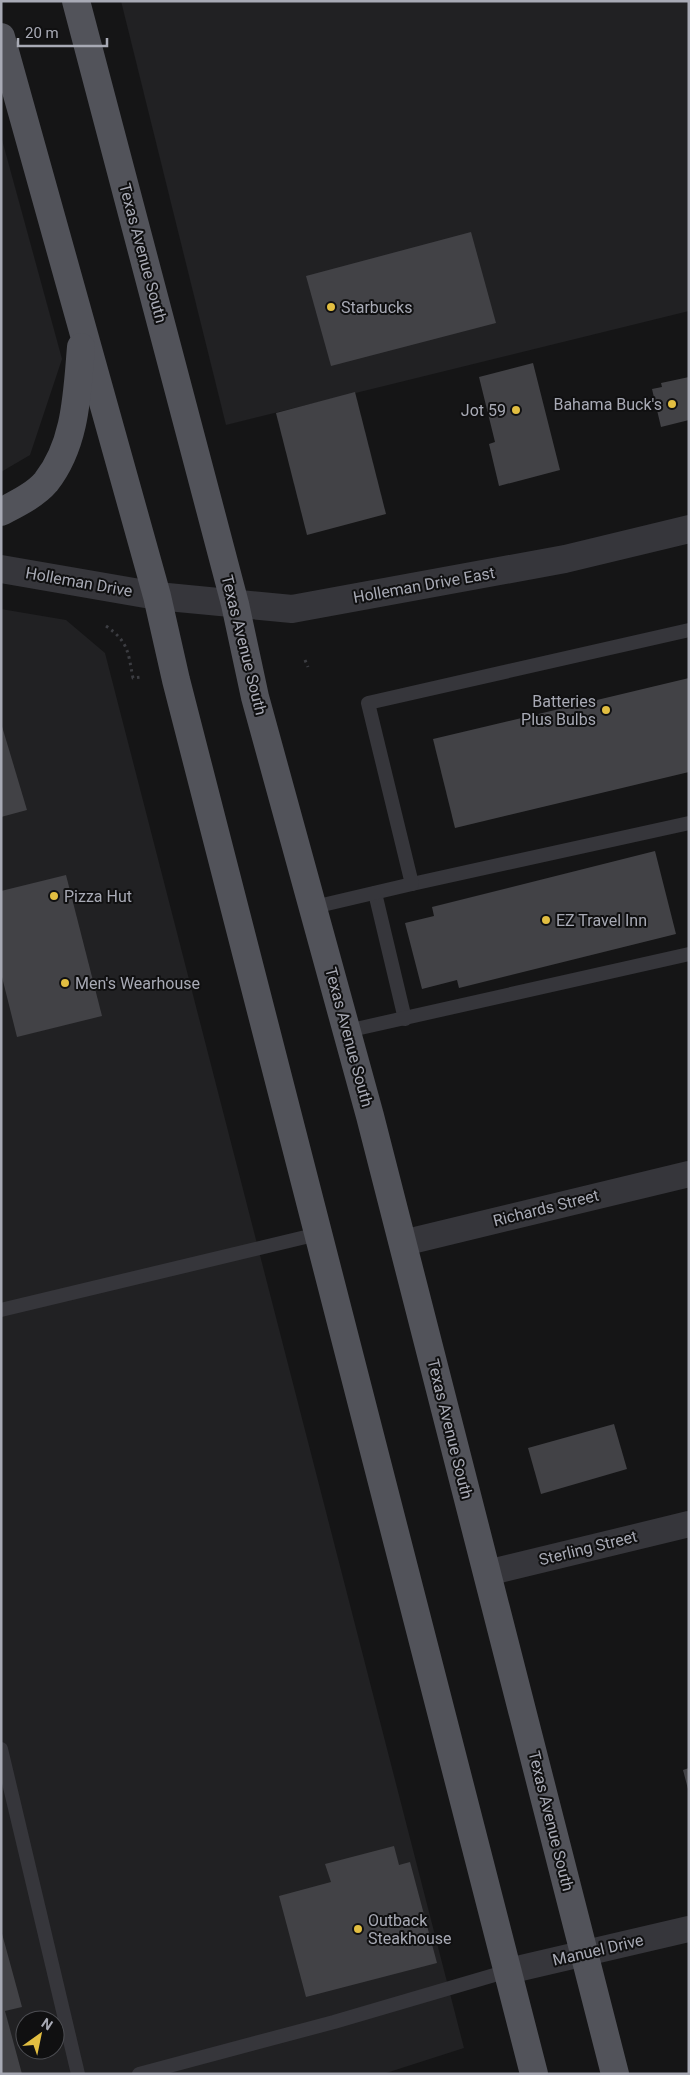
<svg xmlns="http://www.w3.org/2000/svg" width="690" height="2075" font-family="Roboto,sans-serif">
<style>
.built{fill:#212123;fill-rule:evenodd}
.building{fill:#424246}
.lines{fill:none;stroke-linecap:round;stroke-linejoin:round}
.path{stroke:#3c3d42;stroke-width:3;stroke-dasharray:2.5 4;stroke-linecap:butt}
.service{stroke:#36363b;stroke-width:14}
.minor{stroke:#36363b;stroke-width:26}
.tertiary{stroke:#36363b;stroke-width:28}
.primary{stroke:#52535a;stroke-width:28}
.poi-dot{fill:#e2be41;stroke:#101011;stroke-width:2}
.labels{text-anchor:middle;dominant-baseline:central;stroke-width:4;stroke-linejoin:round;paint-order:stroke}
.street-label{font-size:16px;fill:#a8aab5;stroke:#101011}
.poi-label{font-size:16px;fill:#a8aab5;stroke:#101011;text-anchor:start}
</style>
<rect width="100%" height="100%" fill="#151516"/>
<g class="built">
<path d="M121 1H689V311L226 425Z"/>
<path d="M1 136 62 359 30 455 1 472Z"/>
<path d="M1 609 66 620 105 653 464 2048 383 2074H1ZM25 2020H55V2050H25Z"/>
</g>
<g class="building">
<path d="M471 232 496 323 331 366 306 276Z"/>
<path d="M533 363 560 470 499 486 489 444 495 442 479 377Z"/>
<path d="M689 377V420L661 427 652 389 662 387 661 383Z"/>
<path d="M355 392 386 514 307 535 276 413Z"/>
<path d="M689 678V772L455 828 433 739Z"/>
<path d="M1 723 27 810 1 817Z"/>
<path d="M655 851 676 934 459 988 457 980 422 989 405 923 434 916 432 907Z"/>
<path d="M66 875 102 1016 17 1037 1 973V891Z"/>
<path d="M614 1424 627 1469 541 1494 528 1448Z"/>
<path d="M689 1768V1789H688L683 1770Z"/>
<path d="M394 1846 399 1865 410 1862 437 1963 306 1997 279 1896 331 1882 325 1864Z"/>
<path d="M1 1930 22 2007 5 2011 22 2074H1Z"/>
</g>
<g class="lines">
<g class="path">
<path d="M106 626C129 642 128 653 133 678L141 677"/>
<path d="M305 660 308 667"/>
</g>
<g class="service">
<path d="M412 884 689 823"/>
<path d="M375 893 405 1019"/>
<path d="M314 907 412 884 368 703 689 630"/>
<path d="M347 1031 689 954"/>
<path d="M1 1310 318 1234"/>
<path d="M1 1749 78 2074"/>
<path d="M139 2074 334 2022 508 1971"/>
</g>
<g class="minor">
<path d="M403 1243 689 1174"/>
<path d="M487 1573 689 1524"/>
<path d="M508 1971 689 1929"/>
</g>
<path class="tertiary" d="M1 569 157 596 292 609 565 559 689 529"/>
<g class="primary">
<path d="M76 1 235 604 255 697 370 1116 615 2074"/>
<path d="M1 37 157 596 176 680 534 2074"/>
<path d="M1 512C16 504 35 495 46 482 76 444 77 394 81 347"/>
</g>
</g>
<g class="poi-dot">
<circle cx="331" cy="307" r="5"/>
<circle cx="672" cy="404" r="5"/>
<circle cx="516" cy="410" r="5"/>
<circle cx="606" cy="710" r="5"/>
<circle cx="54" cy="896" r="5"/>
<circle cx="546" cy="920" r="5"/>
<circle cx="65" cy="983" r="5"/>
<circle cx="358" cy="1929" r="5"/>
</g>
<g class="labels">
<g class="street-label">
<text transform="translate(143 253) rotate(75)">Texas Avenue South</text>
<text transform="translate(79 582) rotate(10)">Holleman Drive</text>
<text transform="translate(424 585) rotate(-10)">Holleman Drive East</text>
<text transform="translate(244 645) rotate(76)">Texas Avenue South</text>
<text transform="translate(349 1037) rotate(75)">Texas Avenue South</text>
<text transform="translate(546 1208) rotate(-14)">Richards Street</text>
<text transform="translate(450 1429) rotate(76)">Texas Avenue South</text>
<text transform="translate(588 1548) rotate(-14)">Sterling Street</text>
<text transform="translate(551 1821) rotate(76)">Texas Avenue South</text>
<text transform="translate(598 1950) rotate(-13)">Manuel Drive</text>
</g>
<g class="poi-label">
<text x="341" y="307">Starbucks</text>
<text x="662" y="404" text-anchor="end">Bahama Buck's</text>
<text x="506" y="410" text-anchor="end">Jot 59</text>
<text x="596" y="701" text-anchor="end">Batteries<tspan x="596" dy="18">Plus Bulbs</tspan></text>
<text x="64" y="896">Pizza Hut</text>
<text x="556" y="920">EZ Travel Inn</text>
<text x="75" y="983">Men's Wearhouse</text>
<text x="368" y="1920">Outback<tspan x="368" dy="18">Steakhouse</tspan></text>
</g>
</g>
<rect width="690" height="2075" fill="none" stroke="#a8aab5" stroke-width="5"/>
<g transform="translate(40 2035) rotate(33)"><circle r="24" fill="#101011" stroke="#4d4e53"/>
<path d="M0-4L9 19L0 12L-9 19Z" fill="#e2be41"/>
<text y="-8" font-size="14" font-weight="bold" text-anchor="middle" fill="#a8aab5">N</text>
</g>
<path d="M18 38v8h89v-8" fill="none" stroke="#a8aab5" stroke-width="2.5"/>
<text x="25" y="38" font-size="15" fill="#a8aab5" stroke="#101011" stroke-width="4" paint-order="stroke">20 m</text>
</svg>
